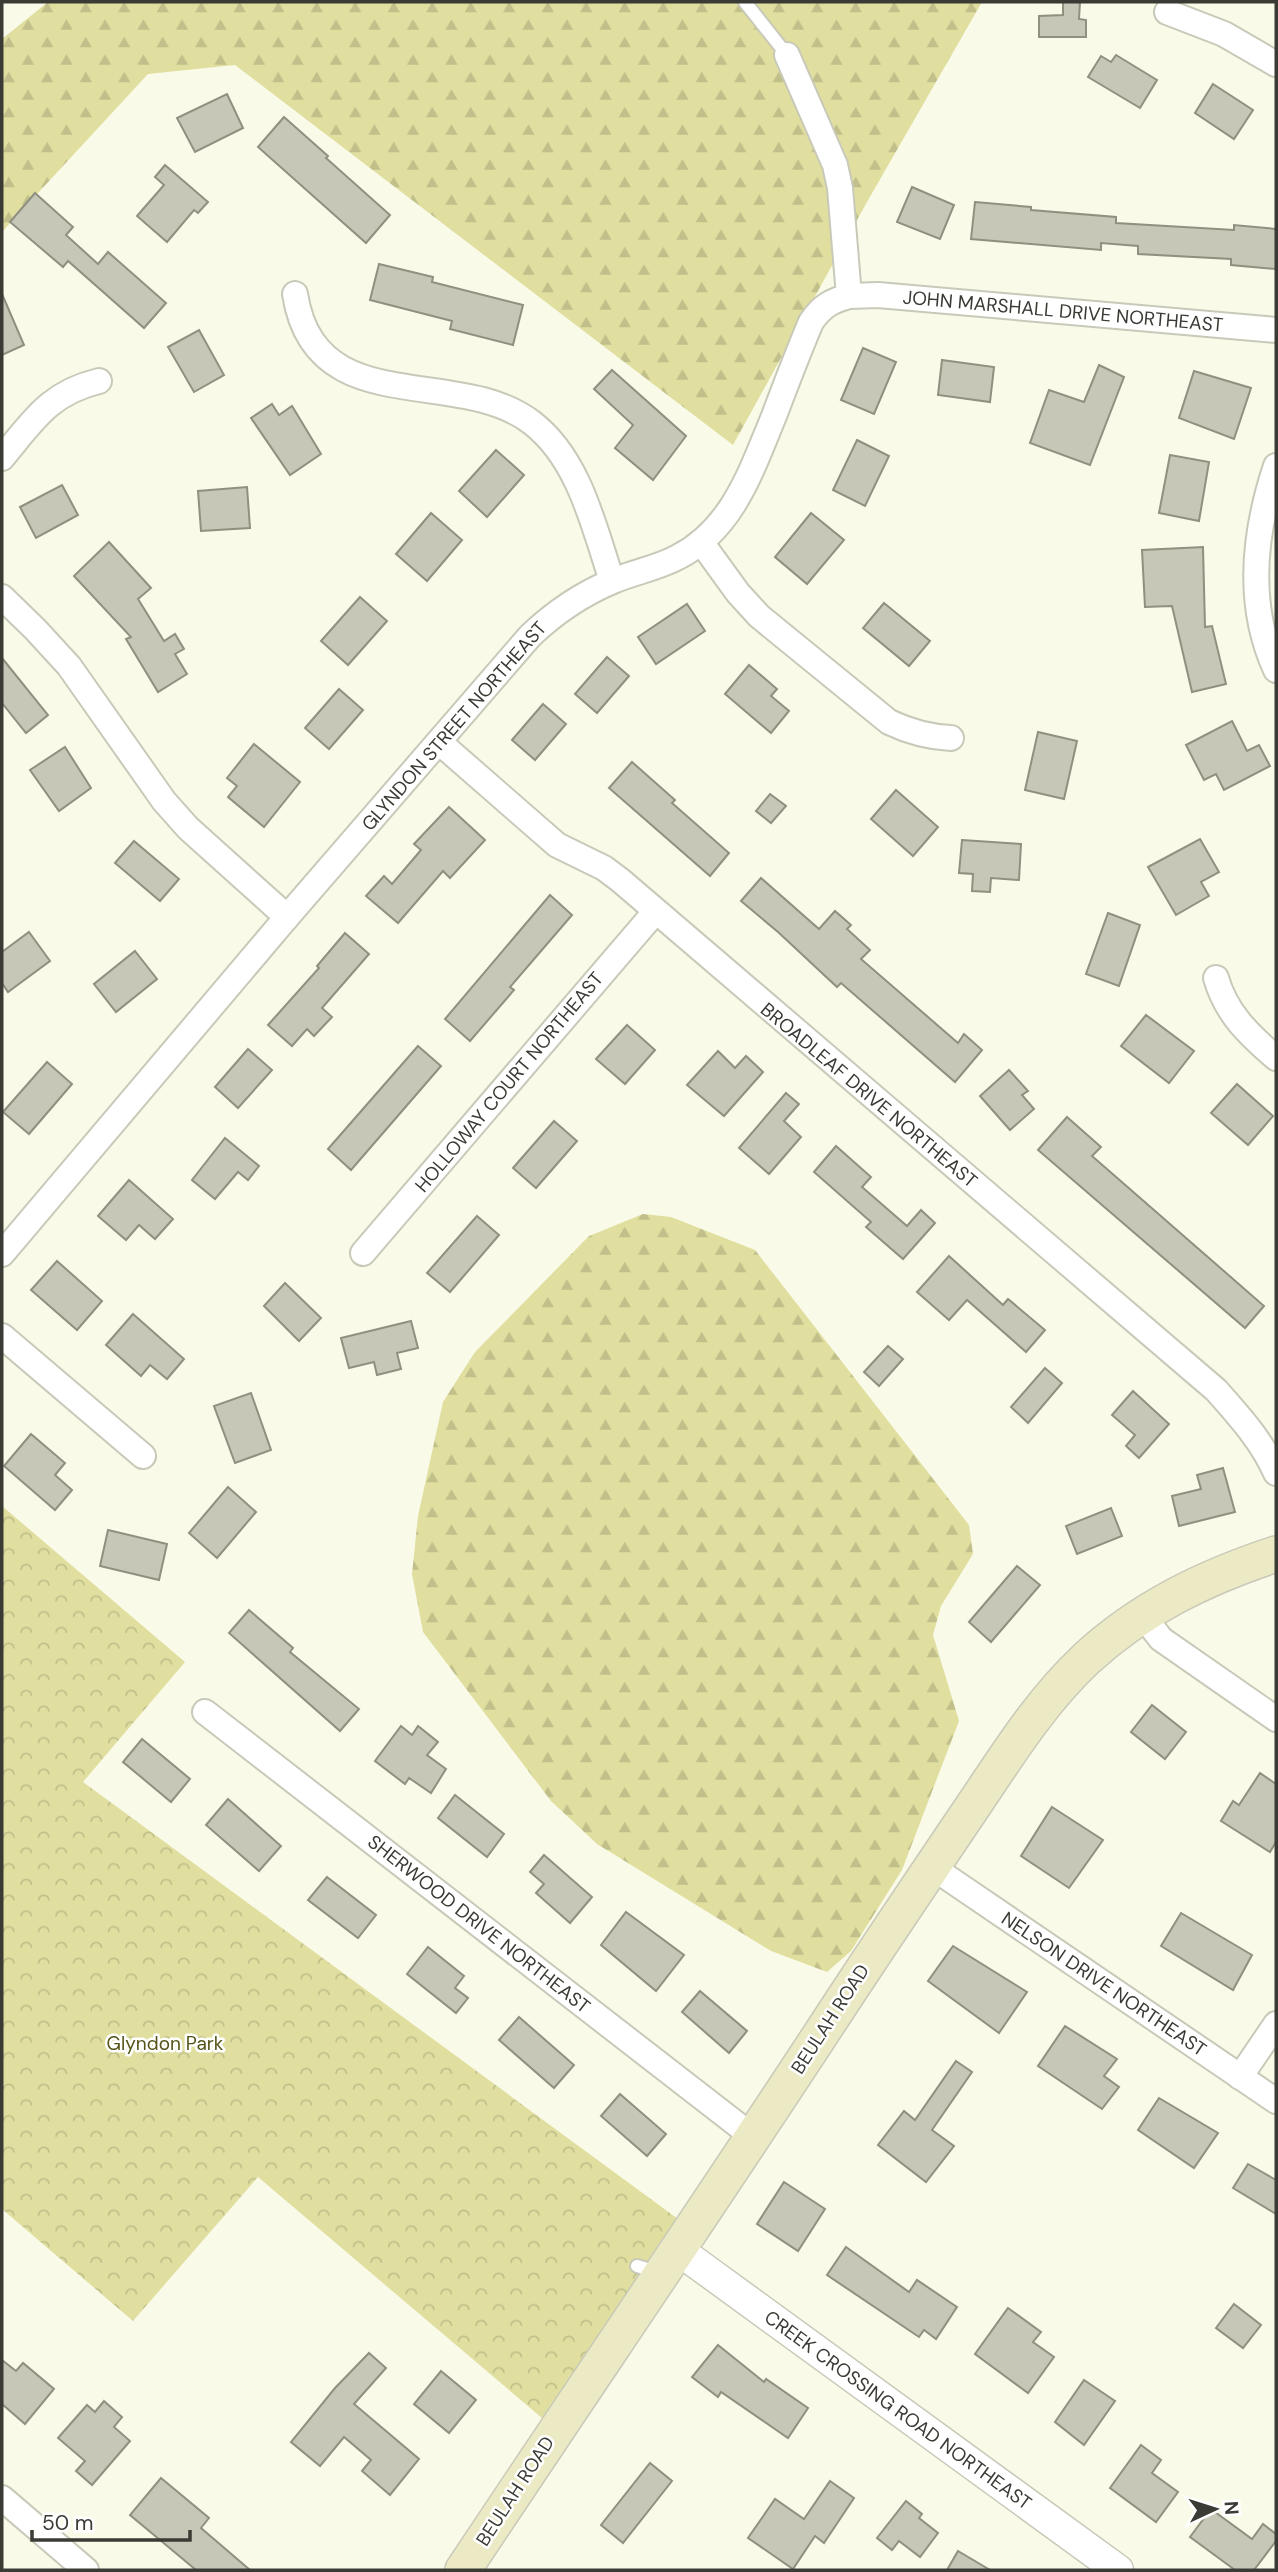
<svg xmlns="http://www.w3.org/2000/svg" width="1278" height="2572" font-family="'DM Sans',sans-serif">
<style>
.forest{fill:url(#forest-firs)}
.park{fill:url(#park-crowns)}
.building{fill:#c7c7b7;stroke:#909080;stroke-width:2}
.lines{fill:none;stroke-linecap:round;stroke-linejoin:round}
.service-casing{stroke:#c9c9b9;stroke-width:16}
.minor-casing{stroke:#c9c9b9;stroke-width:28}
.tertiary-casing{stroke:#c9c9b9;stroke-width:33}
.secondary-casing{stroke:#c9c9b9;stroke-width:38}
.service{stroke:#fff;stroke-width:12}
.minor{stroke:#fff;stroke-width:24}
.tertiary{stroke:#fff;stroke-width:30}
.secondary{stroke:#eceac5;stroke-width:35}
.labels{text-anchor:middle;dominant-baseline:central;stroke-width:5;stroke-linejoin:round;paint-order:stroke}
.street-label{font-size:19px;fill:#3b3b35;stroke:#fff}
.park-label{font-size:19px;fill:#555318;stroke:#fff}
</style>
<defs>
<pattern id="forest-firs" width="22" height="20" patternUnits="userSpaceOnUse" patternTransform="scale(1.75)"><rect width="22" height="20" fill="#e0dfa0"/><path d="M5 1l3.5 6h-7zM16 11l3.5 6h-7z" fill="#c1c08a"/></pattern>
<pattern id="park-crowns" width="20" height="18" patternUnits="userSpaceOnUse" patternTransform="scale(1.75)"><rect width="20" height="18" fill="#e0dfa0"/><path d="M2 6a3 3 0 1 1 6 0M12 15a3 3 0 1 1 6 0" fill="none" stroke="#c1c08a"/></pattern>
</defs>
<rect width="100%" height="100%" fill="#fafae9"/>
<g class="forest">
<path d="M48 2H982L867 202 733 445 235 65 148 74 2 232V39Z"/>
<path d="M643 1214 671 1217 755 1250 969 1525 973 1554 941 1606 933 1635 959 1721 902 1870 851 1951 827 1972 771 1951 597 1844 551 1801 423 1632 412 1574 418 1516 443 1402 475 1352 589 1236Z"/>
</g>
<path class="park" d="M2 1506 185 1662 83 1782 678 2219 542 2418 258 2177 133 2321 2 2209Z"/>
<g class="building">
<path d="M1063 2H1080L1079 19 1086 20V37H1039V16L1063 15Z"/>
<path d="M1116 55 1157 80 1140 108 1088 77 1101 56 1111 62Z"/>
<path d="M1213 84 1253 110 1234 139 1195 113Z"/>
<path d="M227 94 243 128 195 152 177 118Z"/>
<path d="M284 117 328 156 326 158 390 215 366 243 258 147Z"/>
<path d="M165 165 208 202 198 213 194 210 167 242 137 216 164 185 155 177Z"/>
<path d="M912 187 954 205 940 239 897 222Z"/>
<path d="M35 193 73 227 66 235 98 264 108 252 166 303 144 328 68 261 63 267 10 222Z"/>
<path d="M975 202 1031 207V210L1116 217V223L1234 230V225L1276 229V269L1231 265V259L1138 254V246L1101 243V250L971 239Z"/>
<path d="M379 264 433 277 432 282 523 305 513 345 450 329 452 321 370 300Z"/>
<path d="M2 294 24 345 2 355Z"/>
<path d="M199 330 224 375 194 392 168 347Z"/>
<path d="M863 348 896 362 874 414 841 400Z"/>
<path d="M942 360 994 367 990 402 938 395Z"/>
<path d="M1099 365 1124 377 1090 465 1030 443 1049 390 1084 402Z"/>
<path d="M612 370 686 436 653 480 615 448 633 425 594 389Z"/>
<path d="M1194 371 1251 388 1234 439 1179 418Z"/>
<path d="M272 404 279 415 292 406 321 454 290 475 251 418Z"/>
<path d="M857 440 889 456 865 506 833 490Z"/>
<path d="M496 450 524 475 487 517 459 491Z"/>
<path d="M1170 455 1209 462 1199 521 1159 513Z"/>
<path d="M62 485 78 515 36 538 20 507Z"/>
<path d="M247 487 250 528 201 531 198 491Z"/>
<path d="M431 513 462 540 427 581 396 554Z"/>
<path d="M811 513 844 540 807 584 775 557Z"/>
<path d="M109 542 151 588 138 599 164 641 175 634 184 649 175 654 187 674 158 692 126 639 131 637 74 576Z"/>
<path d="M1203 547 1205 627 1212 626 1226 684 1192 692 1172 606 1145 607 1142 550Z"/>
<path d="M360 597 387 621 348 665 321 641Z"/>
<path d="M884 603 930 641 909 666 863 628Z"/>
<path d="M687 604 705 631 656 664 638 637Z"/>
<path d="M607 657 629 676 597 713 575 694Z"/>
<path d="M2 658 48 715 26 733 2 703Z"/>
<path d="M749 665 777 689 771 696 789 711 771 733 725 694Z"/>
<path d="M339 689 363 710 329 749 305 728Z"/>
<path d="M543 704 566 724 535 760 512 740Z"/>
<path d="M1232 721 1247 751 1259 745 1270 766 1224 790 1216 774 1204 780 1186 745Z"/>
<path d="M1038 732 1077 741 1064 799 1025 790Z"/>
<path d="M254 744 300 782 264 827 228 797 237 786 227 778Z"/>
<path d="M65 747 91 788 59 811 30 770Z"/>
<path d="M632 762 675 800 672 803 729 853 710 876 609 788Z"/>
<path d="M896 790 938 827 913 856 871 819Z"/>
<path d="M770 794 786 806 771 823 756 811Z"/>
<path d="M449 807 485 840 450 878 443 871 398 923 366 896 384 876 392 884 421 850 414 844Z"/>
<path d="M1200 839 1219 872 1201 882 1209 896 1176 915 1148 867Z"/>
<path d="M962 840 1021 844 1019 880 991 878 990 892 972 891 973 874 959 873Z"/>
<path d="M134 841 179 879 160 901 115 863Z"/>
<path d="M761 878 819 929 835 911 851 925 847 929 870 950 861 959 958 1043 964 1034 982 1050 955 1082 841 983 837 987 778 932 741 901Z"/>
<path d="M550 895 572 915 510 987 514 990 470 1041 445 1019Z"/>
<path d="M1108 913 1140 925 1119 986 1086 974Z"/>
<path d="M29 932 50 961 8 992 2 983V952Z"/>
<path d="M345 933 369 954 322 1008 332 1017 314 1036 307 1029 292 1046 268 1025 319 968 317 966Z"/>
<path d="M135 951 157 979 116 1012 94 984Z"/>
<path d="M1146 1015 1194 1051 1169 1083 1121 1046Z"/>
<path d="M627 1025 655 1050 625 1084 596 1059Z"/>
<path d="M418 1046 441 1066 351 1170 328 1149Z"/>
<path d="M248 1049 272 1070 238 1108 215 1087Z"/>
<path d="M718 1051 735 1068 746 1056 763 1072 724 1116 687 1085Z"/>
<path d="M47 1062 72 1084 29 1134 3 1112Z"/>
<path d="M1009 1070 1028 1091 1022 1095 1034 1109 1010 1130 980 1096Z"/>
<path d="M1237 1084 1273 1116 1248 1145 1211 1113Z"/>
<path d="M786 1093 799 1104 784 1121 801 1137 769 1174 739 1148Z"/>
<path d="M1067 1117 1101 1147 1092 1156 1264 1306 1245 1328 1038 1150Z"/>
<path d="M554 1121 577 1141 536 1188 513 1168Z"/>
<path d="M225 1138 259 1166 248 1180 238 1172 215 1199 192 1180Z"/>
<path d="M836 1146 871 1177 862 1187 907 1226 921 1210 935 1223 903 1259 866 1227 871 1222 814 1172Z"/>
<path d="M129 1180 173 1219 155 1239 139 1225 126 1240 98 1216Z"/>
<path d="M477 1216 499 1235 450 1292 427 1273Z"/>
<path d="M949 1256 1003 1305 1008 1299 1045 1330 1026 1352 967 1300 949 1320 917 1292Z"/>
<path d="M57 1261 102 1301 77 1330 31 1290Z"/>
<path d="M285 1283 321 1318 299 1341 264 1306Z"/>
<path d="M133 1314 184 1359 167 1379 150 1365 141 1376 106 1345Z"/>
<path d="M411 1321 418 1348 397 1353 401 1369 377 1375 374 1362 349 1368 341 1338Z"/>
<path d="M888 1346 903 1359 879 1386 864 1372Z"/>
<path d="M1045 1368 1062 1383 1028 1423 1011 1407Z"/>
<path d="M1133 1391 1169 1424 1139 1458 1126 1446 1135 1435 1112 1415Z"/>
<path d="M251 1393 271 1450 235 1463 214 1406Z"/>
<path d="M31 1434 65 1463 55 1475 72 1490 55 1510 4 1466Z"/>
<path d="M1223 1468 1235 1512 1179 1526 1172 1496 1201 1489 1197 1475Z"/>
<path d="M228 1487 256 1512 217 1558 189 1533Z"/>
<path d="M1111 1508 1122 1536 1077 1554 1066 1526Z"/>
<path d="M108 1530 167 1544 159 1580 100 1566Z"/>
<path d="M1017 1566 1040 1585 991 1642 969 1622Z"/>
<path d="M249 1610 293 1648 290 1652 359 1709 340 1731 229 1633Z"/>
<path d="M1152 1705 1186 1732 1165 1759 1131 1732Z"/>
<path d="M401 1726 412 1735 418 1726 438 1742 427 1755 446 1769 431 1793 409 1778 405 1784 375 1761Z"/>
<path d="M142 1739 190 1779 171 1802 123 1762Z"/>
<path d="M1260 1773 1276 1784V1842L1270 1852 1221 1821 1233 1801 1239 1805Z"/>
<path d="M455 1795 504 1834 487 1857 438 1818Z"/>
<path d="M228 1799 281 1846 259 1871 206 1825Z"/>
<path d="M1052 1807 1103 1840 1069 1888 1021 1856Z"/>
<path d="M544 1855 592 1897 570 1923 536 1893 544 1884 530 1872Z"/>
<path d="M327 1877 376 1915 358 1938 308 1900Z"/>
<path d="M626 1912 684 1955 656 1991 601 1945Z"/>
<path d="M1181 1913 1252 1955 1233 1990 1161 1946Z"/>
<path d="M953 1946 1027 1992 999 2033 928 1981Z"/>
<path d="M428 1947 464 1976 455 1988 468 1998 456 2013 407 1974Z"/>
<path d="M700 1991 747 2031 729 2053 682 2012Z"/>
<path d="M519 2017 574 2065 554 2088 499 2040Z"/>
<path d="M1065 2026 1117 2059 1104 2076 1119 2087 1102 2109 1038 2066Z"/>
<path d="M956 2061 972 2072 932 2130 954 2146 926 2182 878 2145 904 2111 915 2120Z"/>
<path d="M620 2094 666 2134 647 2156 601 2116Z"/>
<path d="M1159 2098 1218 2133 1194 2168 1138 2130Z"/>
<path d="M1248 2164 1276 2180V2214L1233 2188Z"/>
<path d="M784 2182 825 2209 798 2251 757 2224Z"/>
<path d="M846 2247 909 2292 917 2280 957 2307 936 2339 924 2330 919 2337 827 2275Z"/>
<path d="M1234 2304 1261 2325 1243 2348 1216 2328Z"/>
<path d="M1008 2308 1041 2332 1033 2342 1054 2357 1028 2393 975 2354Z"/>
<path d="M718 2345 764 2382 766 2379 808 2408 788 2438 721 2392 718 2397 692 2377Z"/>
<path d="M369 2353 386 2368 354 2404 419 2459 390 2495 362 2471 371 2460 344 2437 320 2466 291 2442 335 2388Z"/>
<path d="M2 2360 16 2371 23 2363 54 2389 25 2424 2 2404Z"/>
<path d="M441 2371 476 2400 449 2433 414 2404Z"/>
<path d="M1084 2380 1115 2401 1084 2445 1055 2422Z"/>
<path d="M104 2401 122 2417 114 2427 130 2441 92 2485 76 2471 85 2461 58 2438 87 2405 95 2412Z"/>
<path d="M1141 2445 1161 2460 1152 2473 1178 2492 1156 2522 1110 2488Z"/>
<path d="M650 2463 672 2481 623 2543 601 2525Z"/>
<path d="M161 2478 209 2518 201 2528 250 2570H196L130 2515Z"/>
<path d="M830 2481 854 2498 824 2543 815 2536 793 2569 748 2538 775 2499 804 2519Z"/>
<path d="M906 2501 922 2514 919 2518 938 2533 920 2557 899 2541 892 2550 877 2538Z"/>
<path d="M1211 2509 1252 2539 1263 2524 1276 2534V2541L1254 2570H1235L1190 2537Z"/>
<path d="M958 2551 990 2570H947Z"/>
</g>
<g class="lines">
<g class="service-casing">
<g id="service">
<path d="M745 2 787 55"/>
<path d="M637 2266 657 2272"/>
</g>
</g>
<g class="minor-casing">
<g id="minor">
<path d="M1167 12 1224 34 1276 64"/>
<path d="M295 294C315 422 456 365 531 422 579 458 594 527 612 581"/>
<path d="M849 296 878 295 1276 330"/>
<path d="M2 458C33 421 49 393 99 381"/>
<path d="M1276 466C1254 532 1246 605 1276 670"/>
<path d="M701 542 738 593 759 616 889 722C910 732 928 737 951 738"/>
<path d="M2 597 35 629 69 666 164 801 188 828 287 917"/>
<path d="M439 742 557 845 604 868 620 880 1216 1390C1239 1416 1262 1441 1276 1473"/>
<path d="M1216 978C1226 1013 1248 1034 1276 1058"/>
<path d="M363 1253 655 912"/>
<path d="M2 1254 287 917 530 636C554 613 582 594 613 581 634 572 658 568 678 557 733 529 752 469 774 416 786 384 798 353 811 322 822 306 831 301 849 296L840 188 835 165 787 55"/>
<path d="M2 1336 143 1456"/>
<path d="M1143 1616 1161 1639 1276 1719"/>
<path d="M205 1712 752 2136"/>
<path d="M932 1867 1276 2101"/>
<path d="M1240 2077 1276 2024"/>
<path d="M2 2498 86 2570"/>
</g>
</g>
<g class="tertiary-casing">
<path id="tertiary" d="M677 2249 1118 2570"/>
</g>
<g class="secondary-casing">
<path id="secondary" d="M463 2570C586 2385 711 2202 832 2017 877 1948 923 1880 969 1812 1005 1759 1039 1703 1086 1659 1141 1608 1206 1577 1276 1554"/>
</g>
<use href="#service" class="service"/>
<use href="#minor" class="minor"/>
<use href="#tertiary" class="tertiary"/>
<use href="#secondary" class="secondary"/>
</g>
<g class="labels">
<g class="street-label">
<text transform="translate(1063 311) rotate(5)">JOHN MARSHALL DRIVE NORTHEAST</text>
<text transform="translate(454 726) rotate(-49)">GLYNDON STREET NORTHEAST</text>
<text transform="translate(509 1082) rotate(-50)">HOLLOWAY COURT NORTHEAST</text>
<text transform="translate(869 1095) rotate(40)">BROADLEAF DRIVE NORTHEAST</text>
<text transform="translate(479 1924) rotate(38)">SHERWOOD DRIVE NORTHEAST</text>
<text transform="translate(1104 1984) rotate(34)">NELSON DRIVE NORTHEAST</text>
<text transform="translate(830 2019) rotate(-57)">BEULAH ROAD</text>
<text transform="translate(898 2410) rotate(36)">CREEK CROSSING ROAD NORTHEAST</text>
<text transform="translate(515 2491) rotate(-57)">BEULAH ROAD</text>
</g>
<g class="park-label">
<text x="165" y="2043">Glyndon Park</text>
</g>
</g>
<rect width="1278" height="2572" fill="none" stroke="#3b3b35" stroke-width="7"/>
<g transform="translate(1215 2509) rotate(86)" stroke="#ffffff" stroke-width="5" paint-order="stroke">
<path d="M0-5L12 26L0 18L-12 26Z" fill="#3b3b35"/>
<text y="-10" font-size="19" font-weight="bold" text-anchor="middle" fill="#3b3b35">N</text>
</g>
<path d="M32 2530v10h158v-10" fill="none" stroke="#3b3b35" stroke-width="3.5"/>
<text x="42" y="2530" font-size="21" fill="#3b3b35" stroke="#ffffff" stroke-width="5" paint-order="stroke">50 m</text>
</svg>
